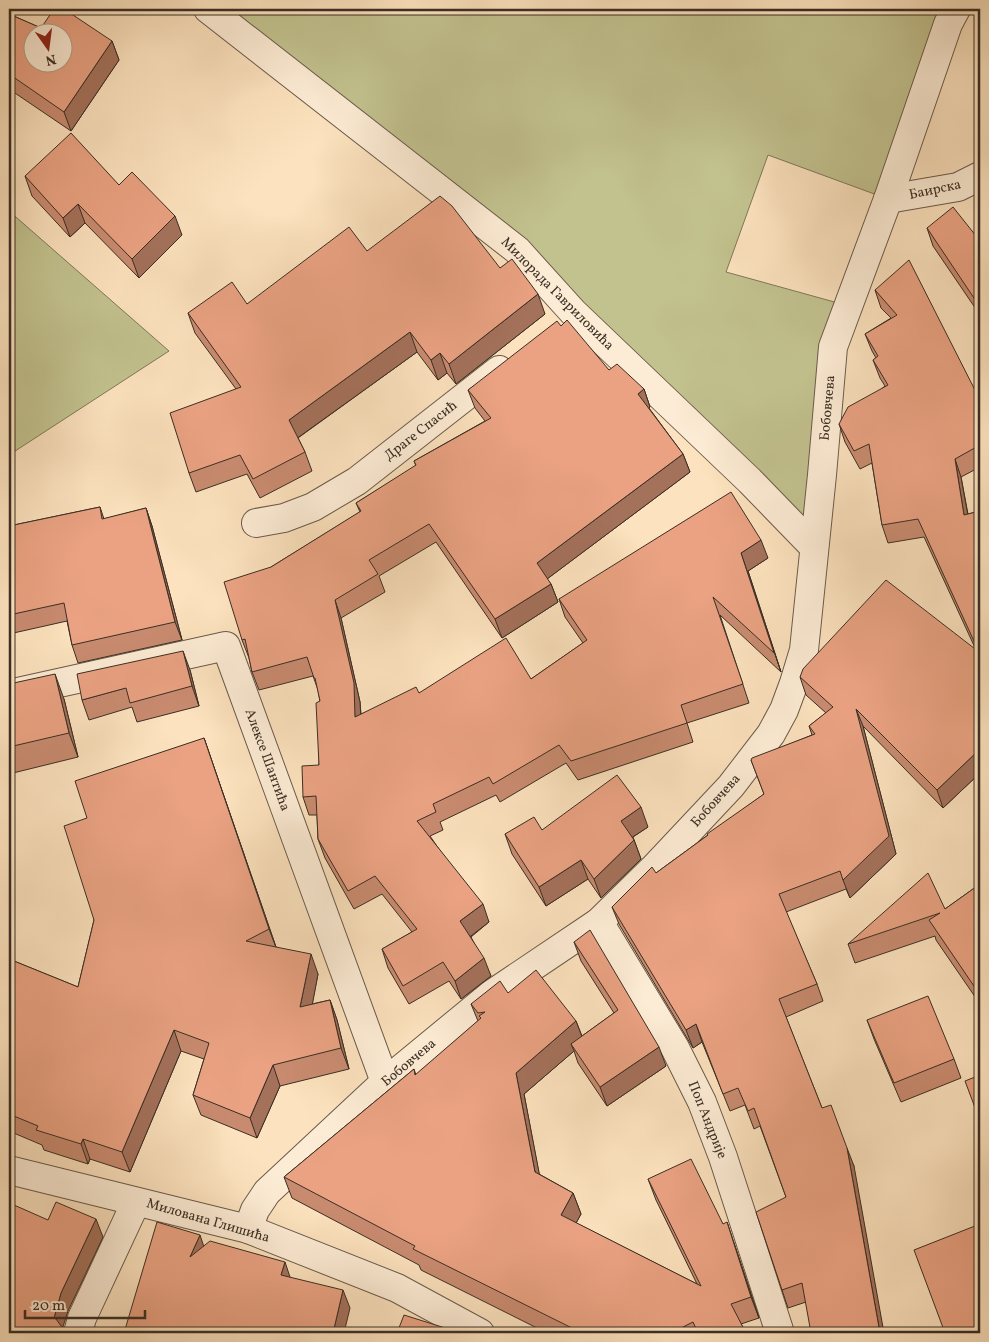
<svg xmlns="http://www.w3.org/2000/svg" width="989" height="1342" font-family="Vollkorn,serif">
<style>
.green{fill:#c2c28f;stroke:#7e785a}
.lines{fill:none;stroke-linecap:round;stroke-linejoin:round}
.minor-casing{stroke:#6a5b4a;stroke-width:30}
.tertiary-casing{stroke:#6a5b4a;stroke-width:30}
.minor{stroke:#fdecd5;stroke-width:28}
.tertiary{stroke:#fdecd5;stroke-width:28}
.wall{fill:#c98b70;stroke:#3a2e24}
.shaded-wall{fill:#a4715b;stroke:#3a2e24}
.building{fill:#eaa282;stroke:#3a2e24;fill-rule:evenodd}
.labels{text-anchor:middle;dominant-baseline:central;stroke-width:4;stroke-linejoin:round;paint-order:stroke}
.street-label{font-size:14px;fill:#3a2e24;stroke:#fdecd5}
</style>
<rect width="100%" height="100%" fill="#fce2be"/>
<filter id="stains"><feTurbulence type="fractalNoise" baseFrequency=".004" numOctaves="4"/><feColorMatrix values="0 0 0 0 .2 0 0 0 0 .09 0 0 0 0 .02 0 0 0 .5 -.17"/></filter>
<radialGradient id="worn" r=".72"><stop offset=".6" stop-color="#630" stop-opacity="0"/><stop offset="1" stop-color="#630" stop-opacity=".3"/></radialGradient>
<g class="green">
<path d="M208 9H956L888 199 768 155 726 272 849 306 814 547 573 312Z"/>
<path d="M9 211 169 351 9 455Z"/>
</g>
<g class="lines">
<g class="minor-casing">
<g id="minor">
<path d="M208 9 517 250 573 312 750 481 814 547"/>
<path d="M888 199 958 187 980 176"/>
<path d="M256 523 284 518 313 507 357 481 499 370"/>
<path d="M9 694 226 646 385 1082"/>
<path d="M599 922 675 1048 702 1102 723 1157 780 1333"/>
<path d="M248 1229 255 1210 267 1192 385 1082 492 994 599 922 654 868 731 786 771 734 784 710 794 683 804 650 822 475 833 347 888 199 948 24 956 9"/>
<path d="M78 1333 82 1318 136 1202"/>
</g>
</g>
<g class="tertiary-casing">
<path id="tertiary" d="M9 1170 248 1229 397 1288 480 1333"/>
</g>
<use href="#minor" class="minor"/>
<use href="#tertiary" class="tertiary"/>
</g>
<g class="wall">
<path d="M9 14 41 28 112 41 119 60 71 131 9 89Z"/>
<path d="M25 176 119 185 182 235 139 278 85 223 70 237 32 196Z"/>
<path d="M927 228 980 241V315L933 246Z"/>
<path d="M367 251 500 268 545 314 456 384 447 373 438 380 417 352 298 438 305 452 312 471 260 498 247 474 196 492 189 473 236 389 195 333 188 313 247 304Z"/>
<path d="M875 290 980 400V467L961 477 968 514 980 511V773L943 808 863 726 896 854 850 898 846 889 786 912 817 984 823 1001 786 1017 822 1108 854 1166 806 1302 788 1308 782 1290 786 1197 760 1126 754 1129 745 1105 730 1111 702 1042 693 1048 619 924 612 907 656 873 764 794 751 760 812 735 809 726 826 713 806 695 800 677 976 650 924 537 888 543 882 525 872 463 860 469 845 442 839 424 885 386 880 378 873 360 876 358 872 351 865 334 891 318 881 308Z"/>
<path d="M561 326 609 370 644 389 650 407 649 408 683 454 690 472 547 579 551 584 558 602 502 638 436 542 379 576 385 592 341 618 360 702 361 714 419 693 531 679 583 643 565 617 559 599 768 558 748 571 781 672 720 615 749 703 687 723 693 742 578 780 566 763 500 802 496 795 440 822 443 830 430 836 489 922 471 937 491 976 461 999 449 981 409 1004 388 968 382 949 412 932 382 894 354 909 325 858 318 839 317 815H309L303 797 319 765 320 701 318 690 313 676 259 690 252 672 249 658 242 640 271 567 360 512 356 503 416 466 414 461 485 421 475 408 468 390Z"/>
<path d="M100 507 104 519 146 508 152 526 182 640 78 663 72 645 67 621 9 634V526Z"/>
<path d="M190 670 199 706 137 722 132 707 89 720 82 700Z"/>
<path d="M9 684 64 699 78 757 13 773 9 779Z"/>
<path d="M204 738 276 947 318 974 312 1004 330 1000 337 1020 349 1069 280 1086 257 1138 201 1115 193 1095 204 1059 181 1051 130 1172 90 1159 88 1164 44 1150 42 1145 9 1131V959L78 987 94 920 87 818Z"/>
<path d="M648 827 633 837 641 859 601 898 588 879 546 906 512 854 505 834 542 830Z"/>
<path d="M980 884V1004L936 940 935 936 855 963 848 944 945 909Z"/>
<path d="M574 942 666 1066 607 1106 578 1063 574 1051 524 1094 539 1174 573 1193 581 1214 576 1223 697 1284 656 1200 648 1179 723 1224 734 1243 759 1318 741 1324 746 1333H547L421 1270 419 1265 292 1198 284 1177 414 1069 416 1075 478 1021 471 1004 508 993 576 1021 582 1036 614 1013 581 961Z"/>
<path d="M867 1020 954 1059 961 1078 901 1102 874 1039Z"/>
</g>
<g class="shaded-wall">
<path d="M112 41 119 60 71 131 64 112Z"/>
<path d="M78 204 85 223 70 237 63 218Z"/>
<path d="M175 216 182 235 139 278 132 259Z"/>
<path d="M538 294 545 314 456 384 449 364Z"/>
<path d="M410 332 417 352 296 439 289 420Z"/>
<path d="M440 353 447 373 438 380 431 360Z"/>
<path d="M644 389 650 407 645 412 638 394Z"/>
<path d="M683 454 690 472 543 582 537 563Z"/>
<path d="M955 459 961 477 971 533 964 515Z"/>
<path d="M146 508 152 526 182 640 175 622Z"/>
<path d="M761 540 768 558 748 571 781 672 741 553Z"/>
<path d="M551 584 558 602 502 638 495 619Z"/>
<path d="M335 600 341 618 360 702 362 736 355 717Z"/>
<path d="M183 651 190 670 199 706 192 686Z"/>
<path d="M55 674 64 699 78 757 69 733Z"/>
<path d="M856 709 863 726 896 854 850 898 843 880Z"/>
<path d="M204 738 211 759 277 950 269 929Z"/>
<path d="M980 749V773L943 808 937 790Z"/>
<path d="M9 761 13 773 9 779Z"/>
<path d="M641 807 648 827 628 840 621 821Z"/>
<path d="M634 840 641 859 601 898 594 879Z"/>
<path d="M581 860 588 879 546 906 539 887Z"/>
<path d="M483 904 489 922 467 939 460 921Z"/>
<path d="M9 905 14 921 9 934Z"/>
<path d="M311 954 318 974 308 1028 300 1007Z"/>
<path d="M484 958 491 976 461 999 455 981Z"/>
<path d="M980 986V1001L976 989Z"/>
<path d="M330 1000 337 1020 349 1069 341 1048Z"/>
<path d="M576 1021 584 1042 571 1044 574 1051 524 1094 543 1193 535 1172 516 1073Z"/>
<path d="M696 1024 702 1042 693 1048 686 1030Z"/>
<path d="M174 1030 181 1051 130 1172 122 1152Z"/>
<path d="M659 1047 666 1066 607 1106 600 1087Z"/>
<path d="M273 1065 280 1086 257 1138 250 1118Z"/>
<path d="M83 1139 90 1159 88 1164 81 1144Z"/>
<path d="M847 1148 854 1166 884 1333H880Z"/>
<path d="M573 1193 581 1214 569 1236 561 1215Z"/>
<path d="M96 1219 103 1237 68 1311 61 1333 54 1318 61 1293Z"/>
<path d="M727 1222 759 1318 751 1297Z"/>
<path d="M200 1235 206 1253 190 1257Z"/>
<path d="M285 1262 291 1280 281 1275Z"/>
<path d="M343 1290 350 1308 344 1333H333Z"/>
</g>
<g class="building">
<path d="M54 9H64L112 41 64 112 9 74V14L41 28ZM32 32H62V62H32Z"/>
<path d="M71 133 119 185 132 172 175 216 132 259 78 204 63 218 25 176Z"/>
<path d="M440 196 452 206 500 268 512 259 538 294 449 364 440 353 431 360 410 332 289 420 305 452 253 479 240 455 189 473 170 413 241 387 188 313 232 282 247 304 349 227 367 251Z"/>
<path d="M953 207 980 241V307L927 228Z"/>
<path d="M909 260 980 400V445L955 459 964 515 980 511V749L937 790 856 709 889 836 843 880 840 871 779 894 817 984 779 999 822 1108 831 1105 847 1148 880 1333H811L802 1283 782 1290 756 1212 786 1197 754 1108 748 1111 738 1088 723 1094 696 1024 686 1030 612 907 652 867 656 873 708 835 707 834 764 794 751 760 752 758 815 734 809 726 833 707 800 677 803 669 886 580 979 652 918 519 882 525 869 444 854 451 839 424 848 407 888 385 873 360 878 356 865 334 897 315 875 290Z"/>
<path d="M567 320 609 370 617 364 644 389 638 394 683 454 537 563 551 584 495 619 429 524 369 560 378 574 335 600 354 683 355 717 416 687 419 693 506 638 531 679 587 640 559 599 731 492 761 540 741 553 774 653 713 597 743 684 681 705 687 723 571 761 559 745 493 784 489 777 433 804 436 812 417 821 483 904 460 921 484 958 455 981 443 962 403 986 382 949 417 929 375 876 348 891 318 839 316 796 303 797 302 766 319 765 316 703 320 701 315 678H314L307 657 252 672 245 639 242 640 224 582 271 567 361 511 356 503 416 465 414 461 491 418 468 390 557 321 561 326Z"/>
<path d="M100 507 102 519 146 508 175 622 72 645 64 603 9 615V526Z"/>
<path d="M183 651 192 686 130 703 126 688 82 700 77 674Z"/>
<path d="M55 674 69 733 9 747V684Z"/>
<path d="M204 738 269 929 246 941 311 954 300 1007 330 1000 341 1048 273 1065 250 1118 193 1095 209 1043 174 1030 122 1152 83 1139 81 1144 36 1130 38 1126 9 1114V959L78 987 94 920 64 826 87 818 75 781Z"/>
<path d="M617 775 641 807 621 821 634 840 594 879 581 860 539 887 505 834 534 817 542 830Z"/>
<path d="M928 873 945 909 980 884V986L976 989 929 920 940 913 848 944Z"/>
<path d="M590 930 659 1047 600 1087 571 1044 618 1010 574 942Z"/>
<path d="M536 970 576 1021 516 1073 535 1172 573 1193 561 1215 701 1286 648 1179 691 1159 723 1224 727 1222 751 1297 731 1304 746 1333H698L693 1322 671 1333H582L413 1249 415 1246 284 1177 414 1069 415 1075 481 1018 479 1016 485 1012 478 1013 471 1004 500 981 508 993Z"/>
<path d="M928 996 954 1059 894 1083 867 1020Z"/>
<path d="M980 1075V1121L965 1081Z"/>
<path d="M56 1202 96 1219 61 1293 54 1318 56 1319 61 1326 67 1330H75L80 1328 96 1333H9V1241L14 1205 48 1220Z"/>
<path d="M157 1222 200 1235 190 1257 210 1241 285 1262 281 1275 343 1290 333 1333H124Z"/>
<path d="M980 1224V1333H945L914 1250Z"/>
<path d="M404 1315 461 1333H397Z"/>
</g>
<g class="labels">
<g class="street-label">
<text transform="translate(935 190) rotate(-12)">Баирска</text>
<text transform="translate(557 294) rotate(45)">Милорада Гавриловића</text>
<text transform="translate(828 408) rotate(-85)">Бобовчева</text>
<text transform="translate(421 431) rotate(-38)">Драге Спасић</text>
<text transform="translate(267 760) rotate(70)">Алексе Шантића</text>
<text transform="translate(716 801) rotate(-48)">Бобовчева</text>
<text transform="translate(409 1063) rotate(-40)">Бобовчева</text>
<text transform="translate(707 1120) rotate(68)">Поп Андрије</text>
<text transform="translate(208 1221) rotate(16)">Милована Глишића</text>
</g>
</g>
<rect width="989" height="1342" fill="none" stroke="#fce2be" stroke-width="30"/>
<rect x="10" y="10" width="969" height="1322" fill="none" stroke="#3a2e24" stroke-width="2.5"/>
<rect x="15" y="15" width="959" height="1312" fill="none" stroke="#3a2e24"/>
<g transform="translate(48 48) rotate(166)"><circle r="24" fill="#fdecd5" stroke="#afa08e"/>
<path d="M0-4L9 19L0 12L-9 19Z" fill="#8f2418"/>
<text y="-8" font-size="14" font-weight="bold" text-anchor="middle" fill="#3a2e24">N</text>
</g>
<path d="M25 1310v8h120v-8" fill="none" stroke="#3a2e24" stroke-width="2.5"/>
<text x="32" y="1310" font-size="15" fill="#3a2e24" stroke="#fdecd5" stroke-width="4" paint-order="stroke">20 m</text>
<rect width="100%" height="100%" filter="url(#stains)"/>
<rect width="100%" height="100%" fill="url(#worn)"/>
</svg>
